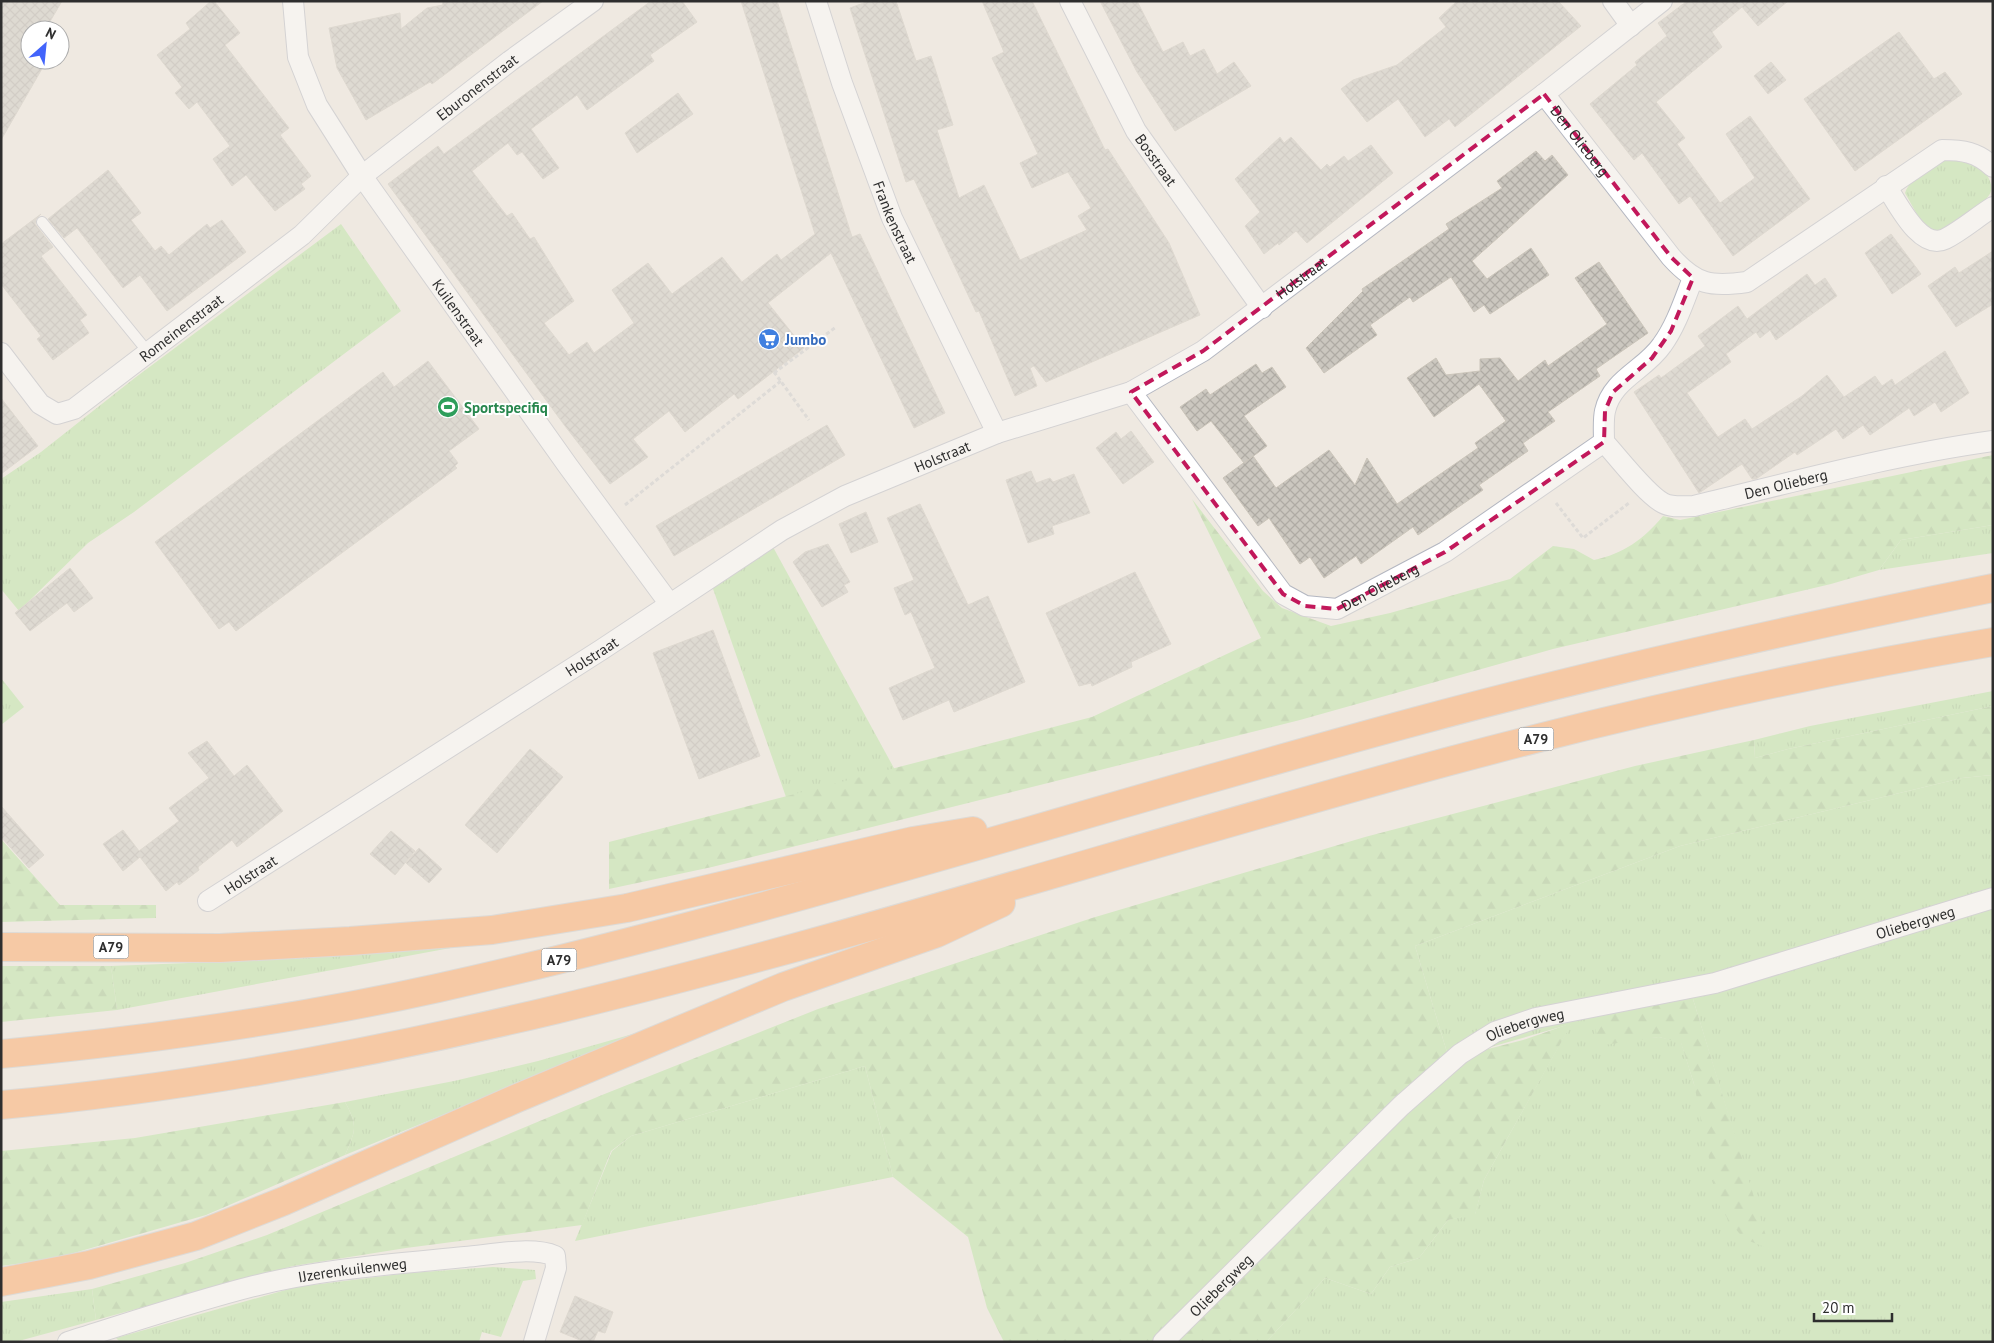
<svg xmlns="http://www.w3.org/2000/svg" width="1994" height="1343" font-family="'PT Sans',sans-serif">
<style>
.grass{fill:url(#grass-tufts);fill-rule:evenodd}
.forest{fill:url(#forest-firs)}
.building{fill:url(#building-cross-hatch);stroke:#cbc5ba}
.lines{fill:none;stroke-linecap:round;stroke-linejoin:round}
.service-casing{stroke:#b4b7c1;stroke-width:12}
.minor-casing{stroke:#b4b7c1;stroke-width:22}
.motorway-casing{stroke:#c9c9c9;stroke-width:30}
.path{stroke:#c9c9c9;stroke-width:3;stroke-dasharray:4 2.5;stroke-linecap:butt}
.service{stroke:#fff;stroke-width:10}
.minor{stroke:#fff;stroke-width:20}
.motorway{stroke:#ffa35c;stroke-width:28}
.marked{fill:none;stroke:#c2185b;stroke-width:4;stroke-dasharray:10 6;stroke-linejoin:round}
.labels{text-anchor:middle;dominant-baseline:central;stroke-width:4;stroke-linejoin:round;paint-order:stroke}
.shield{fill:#fff;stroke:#6d6d6d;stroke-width:1}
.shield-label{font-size:14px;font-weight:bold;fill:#2e2e2e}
.street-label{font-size:15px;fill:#2e2e2e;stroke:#fff}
.shop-label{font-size:15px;font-weight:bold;fill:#366cbe;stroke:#fff;text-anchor:start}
.leisure-label{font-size:15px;font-weight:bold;fill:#27864d;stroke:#fff;text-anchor:start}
</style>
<defs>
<pattern id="grass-tufts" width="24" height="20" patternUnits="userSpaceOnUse" patternTransform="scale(1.25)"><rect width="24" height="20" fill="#b6e59e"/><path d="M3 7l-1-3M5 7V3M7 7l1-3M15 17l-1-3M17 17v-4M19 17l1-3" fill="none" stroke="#9dc588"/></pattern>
<pattern id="forest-firs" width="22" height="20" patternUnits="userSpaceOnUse" patternTransform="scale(1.25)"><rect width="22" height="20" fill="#b6e59e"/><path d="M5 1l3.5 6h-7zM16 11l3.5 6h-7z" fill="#9dc588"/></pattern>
<pattern id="building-cross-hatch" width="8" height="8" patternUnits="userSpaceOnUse" patternTransform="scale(1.25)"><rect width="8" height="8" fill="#cbc7bf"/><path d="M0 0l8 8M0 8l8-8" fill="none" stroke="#afaba4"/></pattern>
</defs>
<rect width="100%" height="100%" fill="#efe9e1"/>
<g class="grass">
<path d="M1954 158 1982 167C1986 174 1993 182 1991 191 1989 203 1947 228 1936 233L1924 227 1905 193C1911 176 1936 162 1954 158Z"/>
<path d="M341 224 401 311 134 512 88 543 19 611 1 589V479L41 452 136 377Z"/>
<path d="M1993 525V553L1879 570 1901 540Z"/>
<path d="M773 547 895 770 786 797 712 586Z"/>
<path d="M1 678 24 707 1 725Z"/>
<path d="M1993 691V706L1788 749 1755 758 1754 740 1810 726Z"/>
<path d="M1992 775 1993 1342H1266L1325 1278 1371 1294 1390 1267 1419 1258 1448 1220 1475 1214 1484 1180 1571 1024 1449 1059 1415 946 1680 846 1962 778ZM1693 999 1769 1249 1694 1084 1681 1042 1659 1037 1635 1039Z"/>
<path d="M472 944 117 1010 111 966 240 961Z"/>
<path d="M654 1028 345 1155C356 1130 358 1126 345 1102L454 1081 538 1061Z"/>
<path d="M865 1066 893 1177 575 1241 612 1151 631 1136Z"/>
<path d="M493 1267 535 1270 536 1279 523 1281 501 1337 482 1332 479 1342H120L116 1338 296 1287 408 1273Z"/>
<path d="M92 1289 96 1320 15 1342H1V1302Z"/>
</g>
<g class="forest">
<path d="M1993 455V525L1901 540 1879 570 1831 584 1553 649 1300 720 712 867 609 889V842L1092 717 1261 638 1192 499 1263 591 1282 608 1331 626 1390 613 1510 579 1553 546 1574 549 1594 560C1623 554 1644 539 1663 516L1680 520Z"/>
<path d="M1993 706V778L1992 775 1962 778 1680 846 1415 946 1449 1059 1523 1040 1572 1023 1484 1180 1475 1215 1448 1220 1419 1258 1390 1267 1371 1294 1325 1278 1266 1342H1004L987 1308 968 1237 893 1177 865 1066 631 1136 611 1151 582 1225 406 1248 293 1266 96 1320 92 1289 185 1263 267 1235 602 1095 818 1009 1092 918 1365 837 1635 766 1754 740 1755 758 1788 749Z"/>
<path d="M1 839 60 905H156V918L1 922Z"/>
<path d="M1 966H111L117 1010 1 1022Z"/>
<path d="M1690 998 1693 999 1770 1249 1744 1239 1729 1221 1718 1203 1694 1084 1681 1043 1659 1037 1604 1045 1597 1036 1593 1016Z"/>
<path d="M345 1102C358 1126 356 1130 345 1155L206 1215 53 1259 1 1266V1151L135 1138Z"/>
</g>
<g class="building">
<path d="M1 1H62L45 30H30V55L27 60H47L1 140Z"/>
<path d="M211 1H214L240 33 225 45 289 128 280 135 311 176 301 184 305 189 275 211 246 175 232 186 213 159 230 146 197 102 189 109 175 93 182 87 157 55 190 29 186 23Z"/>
<path d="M442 1H543L432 84 430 82 366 120 337 68 329 28 400 13 401 29 427 8 443 5Z"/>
<path d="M651 1H682L697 22 650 55 654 61 587 110 577 95 531 129 559 168 543 179 522 152 517 155 508 143 472 171 507 216 512 213 530 239 534 237 574 301 544 323 569 355 587 342 594 353 634 323 612 290 648 263 672 294 722 257 742 282 777 254 781 260 815 234 741 1H777L852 237 860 234 945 413 914 428 831 253 768 303 804 348 738 399 734 394 685 432 669 411 633 439 648 457 610 484 565 426 388 184 438 146 444 154Z"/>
<path d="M869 1H896L916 61 931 56 953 125 937 130 959 198 984 185 1020 260 1087 230 1078 216 1091 208 1068 172 1032 188 1020 163 1038 154 992 58 1004 52 982 1H1032L1105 150 1108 149 1169 243 1200 315 1046 382 1034 366 1030 368 1037 386 1015 396 979 311 976 312 914 179 906 182 850 8Z"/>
<path d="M1100 1H1137L1163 52 1183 42 1190 56 1204 49 1217 74 1234 62 1251 86 1175 131 1137 72Z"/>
<path d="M1457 1H1558L1581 26 1455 127 1449 119 1425 137 1398 99 1367 122 1341 89 1353 80 1397 65 1446 27 1439 18Z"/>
<path d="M1687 1H1788L1758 26 1742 7 1712 32 1722 47 1656 102 1685 138 1677 144 1720 203 1755 178 1726 134 1750 116 1810 199 1733 256 1690 196 1679 204 1642 153 1634 160 1590 104 1637 65 1635 62 1667 36 1658 23Z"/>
<path d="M1899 32 1934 79 1945 72 1962 94 1855 171 1804 99Z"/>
<path d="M1771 62 1786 80 1768 94 1754 76Z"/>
<path d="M678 93 693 114 637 153 625 133Z"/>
<path d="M1280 137 1284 143 1291 137 1321 170 1327 164 1330 167 1344 156 1348 161 1371 145 1393 173 1307 243 1296 231 1279 245 1278 243 1264 254 1245 226 1260 212 1235 179Z"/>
<path d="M1536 151 1545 161 1552 155 1568 175 1472 261 1487 279 1531 248 1549 275 1490 314 1484 305 1474 312 1451 277 1413 302 1410 297 1370 325 1377 335 1324 373 1306 348 1363 291 1362 289 1449 229 1446 224 1502 188 1497 181Z"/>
<path d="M108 170 141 213 131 220 155 251 161 246 169 255 207 224 210 228 222 220 246 252 167 311 140 275 123 288 77 228 64 238 48 219Z"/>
<path d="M41 214 36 219 35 224 53 247 41 256 87 315 80 320 89 333 53 360 37 339 41 336 1 284V244Z"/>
<path d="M1891 234 1921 274 1892 294 1865 253Z"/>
<path d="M1993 251V304L1956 327 1928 286 1955 267 1959 273Z"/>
<path d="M1599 262 1648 333 1596 369 1600 376 1548 412 1555 421 1523 443 1528 451 1479 485 1483 490 1418 535 1413 527 1361 564 1356 556 1324 578 1310 557 1300 564 1269 518 1258 526 1223 478 1253 456 1276 488 1329 450 1355 485 1367 458 1397 504 1478 448 1475 443 1506 421 1479 384 1434 417 1407 378 1436 358 1446 375 1480 371V359L1500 358 1518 381 1545 360 1548 366 1607 324 1575 278Z"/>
<path d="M1807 274 1815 285 1825 278 1837 296 1776 340 1770 330 1760 338 1756 332 1726 354 1731 362 1687 393 1718 437 1745 419 1752 429 1802 396 1827 375 1844 397 1875 376 1882 386 1892 379 1895 385 1945 351 1969 393 1941 412 1935 402 1914 416 1909 408 1870 435 1863 425 1843 439 1836 429 1797 455 1795 452 1756 479H1752L1742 464 1699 493 1634 392 1659 375 1661 378 1705 346 1698 336 1738 306 1747 319Z"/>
<path d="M428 361 479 429 449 451 458 463 455 466 457 468 236 631 229 622 219 629 155 542 383 372 394 387Z"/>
<path d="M1256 364 1262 373 1272 367 1286 387 1244 416 1267 446 1244 463 1211 421 1197 431 1180 407 1206 389 1210 395Z"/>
<path d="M1 398 38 446 1 474Z"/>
<path d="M827 425 845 455 674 556 656 526Z"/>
<path d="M1131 431 1154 462 1123 484 1096 448 1116 432 1121 439Z"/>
<path d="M1031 471 1036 483 1050 478 1053 482 1074 474 1090 513 1052 526 1054 534 1028 543 1006 480Z"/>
<path d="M920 504 968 605 988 596 1025 682 954 712 949 700 903 720 889 688 935 668 911 612 905 615 894 588 914 580 887 518Z"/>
<path d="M866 512 878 542 851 553 839 524Z"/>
<path d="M828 544 850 582 844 585 848 592 822 607 793 562 805 552Z"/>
<path d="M70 568 93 598 74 612 67 603 30 631 15 613Z"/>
<path d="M1135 572 1171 644 1131 662 1132 667 1092 686 1091 683 1079 686 1046 613Z"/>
<path d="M713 630 760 756 699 779 653 653Z"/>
<path d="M207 741 234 776 247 765 283 811 237 847 232 840 198 867 199 870 179 885 177 882 166 891 140 857 123 871 103 844 123 830 139 851 179 821 169 808 209 778 188 753Z"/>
<path d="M530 749 563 777 497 853 465 825Z"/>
<path d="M1 806 44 855 29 868 1 837Z"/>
<path d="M391 831 415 851 395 875 370 854Z"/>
<path d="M419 848 442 869 429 883 406 863Z"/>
<path d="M575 1296 613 1312 605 1333 598 1331 593 1342H585L560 1332Z"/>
</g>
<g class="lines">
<g class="service-casing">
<path id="service" d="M42 222 148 352"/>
</g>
<g class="minor-casing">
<g id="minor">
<path id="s1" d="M293 1 298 57 317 105 362 176 568 466 669 603"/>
<path id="s2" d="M816 1 842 83 892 218 997 433"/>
<path id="s3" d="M1070 1 1136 131 1262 308"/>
<path d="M1613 1 1631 26"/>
<path id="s4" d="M1544 94 1671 257C1696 285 1711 287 1747 282L1942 150C1963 150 1977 152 1993 167"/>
<path d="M1886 186C1897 202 1920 251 1945 239 1961 231 1977 217 1993 207"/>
<path id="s5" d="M1693 278C1684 301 1676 326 1662 345 1645 370 1612 379 1605 411 1603 420 1604 432 1604 442 1618 457 1646 494 1663 503 1672 508 1684 506 1694 506 1793 482 1892 455 1993 441"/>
<path id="s6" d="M1 353 40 404 57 414 74 409 302 235 362 176 510 61 593 1"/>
<path id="s7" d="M1131 392 1283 594 1305 606 1337 609 1445 552 1604 442"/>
<path id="s8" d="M208 901 601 650 782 530 845 496 997 433 1131 392 1203 351 1544 94 1662 1"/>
<path id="s9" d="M68 1342C129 1323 191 1302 254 1286 322 1269 394 1264 465 1257 490 1255 532 1246 555 1256L556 1268 534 1342"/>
<path id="s10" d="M1163 1342 1401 1106 1460 1054 1495 1032 1536 1018 1715 983 1993 898"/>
</g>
</g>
<g class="motorway-casing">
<g id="motorway">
<path d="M1 947 220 948 350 941 492 930 627 908 913 841 973 831"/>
<path d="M1 1054C148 1040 294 1020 438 988 770 914 1093 808 1421 720 1610 669 1801 627 1993 588"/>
<path d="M1 1105C499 1060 971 890 1450 761 1629 713 1810 673 1993 642"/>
<path d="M1 1282 89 1265 196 1236 284 1201 515 1099 783 987 937 933 1001 903"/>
</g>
</g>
<g class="path">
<path d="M774 372 809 420"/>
<path d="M774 373 836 327"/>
<path d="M1556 503 1583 538 1629 503"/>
<path d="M625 505 781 381"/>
</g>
<use href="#service" class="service"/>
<use href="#minor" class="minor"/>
<use href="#motorway" class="motorway"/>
</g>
<path d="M0 0H1994V1343H0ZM1544 94 1671 257 1693 278 1671 331 1652 358 1613 392 1605 411 1604 442 1445 552 1337 609 1305 606 1283 594 1131 392 1203 351Z" fill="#efe9e1" fill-opacity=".55" fill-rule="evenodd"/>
<path class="marked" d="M1544 94 1671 257 1693 278 1671 331 1652 358 1613 392 1605 411 1604 442 1445 552 1337 609 1305 606 1283 594 1131 392 1203 351Z"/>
<defs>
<g id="supermarket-disc" transform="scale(1.125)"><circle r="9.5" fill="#3f7fe0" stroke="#fff"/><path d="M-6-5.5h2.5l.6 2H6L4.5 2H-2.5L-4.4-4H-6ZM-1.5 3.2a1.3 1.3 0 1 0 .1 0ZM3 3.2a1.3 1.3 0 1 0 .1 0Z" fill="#fff"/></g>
<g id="stadium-disc" transform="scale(1.125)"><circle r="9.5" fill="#2e9e5b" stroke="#fff"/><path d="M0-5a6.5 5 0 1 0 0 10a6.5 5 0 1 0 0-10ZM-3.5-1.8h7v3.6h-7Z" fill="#fff"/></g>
</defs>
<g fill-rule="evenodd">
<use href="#supermarket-disc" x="769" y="339"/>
<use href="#stadium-disc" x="448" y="407"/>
</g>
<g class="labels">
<g class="shield">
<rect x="1518.5" y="727.5" width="35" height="23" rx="4"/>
<rect x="93.5" y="935.5" width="35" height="23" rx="4"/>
<rect x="541.5" y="948.5" width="35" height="23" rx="4"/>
</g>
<g class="shield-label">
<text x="1536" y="739">A79</text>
<text x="111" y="947">A79</text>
<text x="559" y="960">A79</text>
</g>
<g class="street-label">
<text stroke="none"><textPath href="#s6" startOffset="618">Eburonenstraat</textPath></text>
<text stroke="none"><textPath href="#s4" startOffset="59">Den Olieberg</textPath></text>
<text stroke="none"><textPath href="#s3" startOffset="181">Bosstraat</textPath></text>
<text stroke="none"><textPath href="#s2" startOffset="235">Frankenstraat</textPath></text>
<text stroke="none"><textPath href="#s8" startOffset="1265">Holstraat</textPath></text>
<text stroke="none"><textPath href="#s1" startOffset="359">Kuilenstraat</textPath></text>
<text stroke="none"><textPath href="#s6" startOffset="236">Romeinenstraat</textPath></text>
<text stroke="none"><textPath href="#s8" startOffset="860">Holstraat</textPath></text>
<text stroke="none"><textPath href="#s5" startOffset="405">Den Olieberg</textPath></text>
<text stroke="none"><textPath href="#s7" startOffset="358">Den Olieberg</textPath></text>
<text stroke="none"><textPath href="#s8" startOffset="455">Holstraat</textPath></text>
<text stroke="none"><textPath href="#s8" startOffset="50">Holstraat</textPath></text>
<text stroke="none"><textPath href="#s10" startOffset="890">Oliebergweg</textPath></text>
<text stroke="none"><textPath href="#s10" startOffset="486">Oliebergweg</textPath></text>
<text stroke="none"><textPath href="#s9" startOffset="294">IJzerenkuilenweg</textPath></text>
<text stroke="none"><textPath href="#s10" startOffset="81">Oliebergweg</textPath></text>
</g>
<g class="shop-label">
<text x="785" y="339">Jumbo</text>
</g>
<g class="leisure-label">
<text x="464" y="407">Sportspecifiq</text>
</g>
</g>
<rect width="1994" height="1343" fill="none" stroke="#2e2e2e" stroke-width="5"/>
<g transform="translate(45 45) rotate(27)"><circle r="24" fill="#ffffff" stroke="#ababab"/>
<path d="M0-4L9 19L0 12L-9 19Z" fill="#4264fb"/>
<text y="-8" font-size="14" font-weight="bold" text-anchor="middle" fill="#2e2e2e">N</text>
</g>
<path d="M1814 1313v8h78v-8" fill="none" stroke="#2e2e2e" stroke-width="2.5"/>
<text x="1822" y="1313" font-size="15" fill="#2e2e2e" stroke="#ffffff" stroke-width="4" paint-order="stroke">20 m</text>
</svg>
